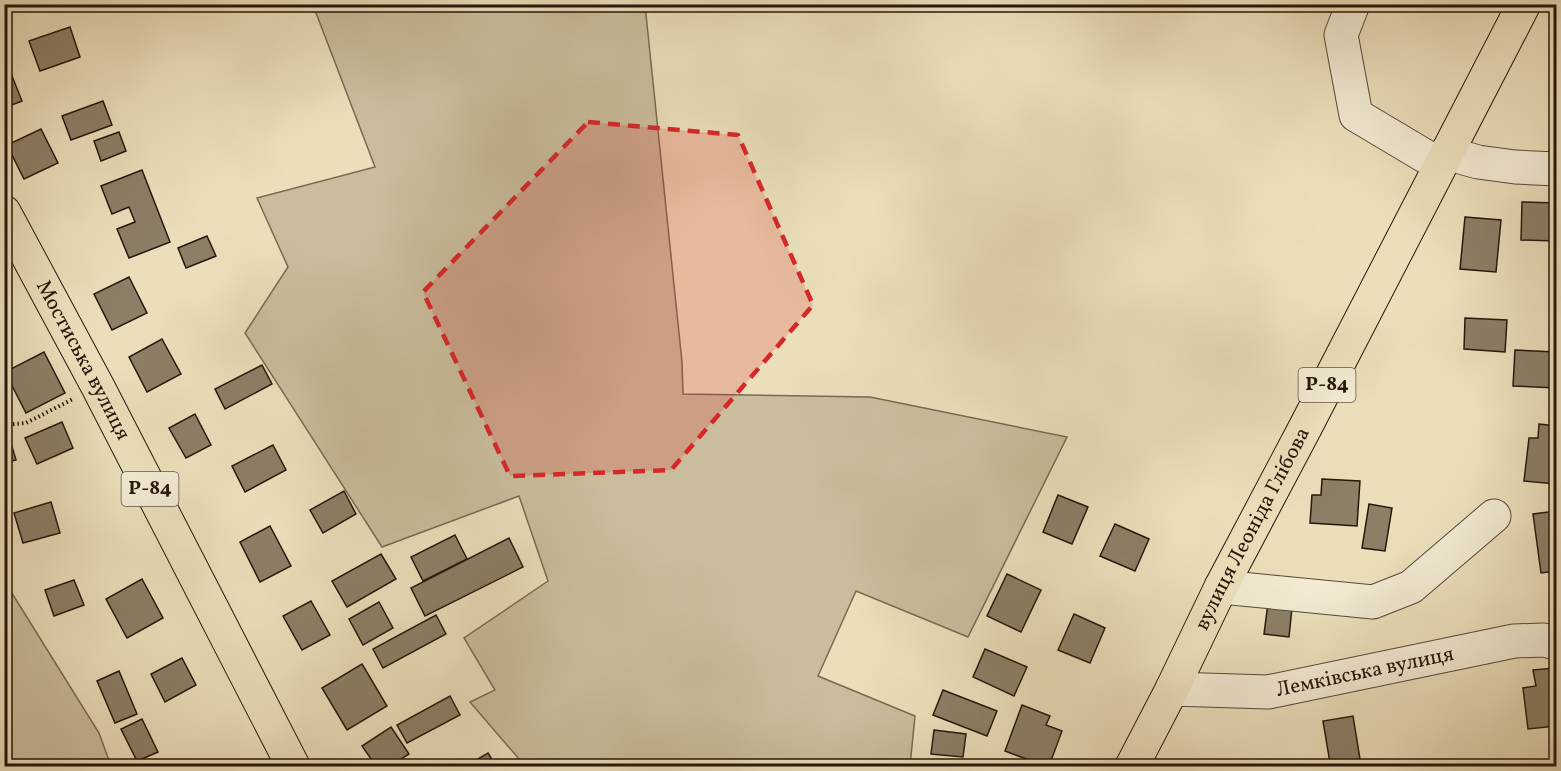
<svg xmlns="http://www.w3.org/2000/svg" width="1561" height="771" font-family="Vollkorn,serif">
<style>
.green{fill:#cabd9d;stroke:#786a54;stroke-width:1.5}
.building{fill:#8c7f67;stroke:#26170b;stroke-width:1.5}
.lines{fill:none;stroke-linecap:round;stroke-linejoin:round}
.minor-casing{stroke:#574937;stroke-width:35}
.major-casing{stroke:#26170b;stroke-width:35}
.path{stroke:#26170b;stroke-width:4;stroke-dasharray:1.5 3;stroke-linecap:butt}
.minor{stroke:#f2ead3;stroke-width:33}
.major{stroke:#ebdfbb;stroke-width:33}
.marked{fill:#d62828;fill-opacity:0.2;stroke:#d62828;stroke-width:4.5;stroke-dasharray:12 8;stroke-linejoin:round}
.labels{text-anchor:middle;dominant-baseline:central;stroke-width:4.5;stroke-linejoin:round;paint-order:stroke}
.shield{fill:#f2ead3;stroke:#635647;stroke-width:1.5}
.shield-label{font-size:20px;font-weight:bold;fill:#26170b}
.street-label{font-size:21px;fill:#26170b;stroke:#f2ead3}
</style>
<rect width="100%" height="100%" fill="#ebdfbb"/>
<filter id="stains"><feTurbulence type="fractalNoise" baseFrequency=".00333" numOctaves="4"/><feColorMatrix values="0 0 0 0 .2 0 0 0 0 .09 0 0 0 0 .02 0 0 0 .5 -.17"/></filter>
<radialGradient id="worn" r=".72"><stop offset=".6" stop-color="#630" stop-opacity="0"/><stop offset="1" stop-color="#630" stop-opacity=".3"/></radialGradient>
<g class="green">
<path d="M313 5H645L682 362 683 394 870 397 1067 437 968 637 856 591 818 676 915 716 910 766H525L470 702 495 690 464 638 548 581 519 496 382 547 245 333 288 267 257 198 375 167Z"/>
<path d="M5 582 99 733 111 766H5Z"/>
</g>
<g class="building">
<path d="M70 27 80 57 40 71 29 41Z"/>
<path d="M8 66 22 101 4 108V67Z"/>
<path d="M103 101 112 125 71 140 62 116Z"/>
<path d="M41 129 58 163 24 179 7 145Z"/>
<path d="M119 132 126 151 101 161 94 141Z"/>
<path d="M142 170 170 242 129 258 117 229 135 222 129 207 112 214 101 186Z"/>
<path d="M1522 202 1556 203V241L1521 240Z"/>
<path d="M1465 217 1501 220 1496 272 1460 269Z"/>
<path d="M207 236 216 256 186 268 178 248Z"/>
<path d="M129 277 147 313 112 330 94 294Z"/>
<path d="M1465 318 1507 320 1505 352 1464 349Z"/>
<path d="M162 339 181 374 147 392 129 357Z"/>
<path d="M1515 350 1556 352V388L1513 386Z"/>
<path d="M44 352 65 393 26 413 5 372Z"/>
<path d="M262 365 272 384 225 409 215 389Z"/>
<path d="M195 414 211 445 186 458 169 428Z"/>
<path d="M62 422 73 448 37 464 25 438Z"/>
<path d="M1539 424 1556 426V484L1524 481 1529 438H1538Z"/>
<path d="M4 430H7L16 460 4 463Z"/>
<path d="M273 445 286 470 245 492 232 466Z"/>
<path d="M1322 479 1360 481 1357 526 1310 523 1312 495H1321Z"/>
<path d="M344 491 356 514 323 533 310 510Z"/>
<path d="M1058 495 1088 507 1072 544 1043 532Z"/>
<path d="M51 502 60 533 23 543 14 513Z"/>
<path d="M1369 504 1392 508 1385 551 1362 548Z"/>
<path d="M1556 511V571L1541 573 1533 514Z"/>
<path d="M1115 524 1149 539 1135 571 1100 556Z"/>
<path d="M270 526 291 566 260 582 240 542Z"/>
<path d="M455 535 467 559 423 581 411 557Z"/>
<path d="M509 538 523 567 425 616 411 588Z"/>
<path d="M381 554 396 579 347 607 332 581Z"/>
<path d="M1007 574 1041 590 1021 632 987 616Z"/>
<path d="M142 579 163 618 127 638 106 599Z"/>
<path d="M74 580 84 605 54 616 45 590Z"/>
<path d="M1269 595 1293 598 1289 637 1264 634Z"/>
<path d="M311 601 330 635 302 650 283 616Z"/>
<path d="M379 602 393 628 363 645 349 619Z"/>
<path d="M1074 614 1105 628 1090 663 1058 650Z"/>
<path d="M436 615 446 634 383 668 373 649Z"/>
<path d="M985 649 1027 667 1014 696 973 677Z"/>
<path d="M182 658 196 685 165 702 151 674Z"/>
<path d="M362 664 387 706 347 730 322 688Z"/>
<path d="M1556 668V726L1528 729 1523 688 1536 686 1533 670Z"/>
<path d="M119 671 137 714 115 723 97 681Z"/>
<path d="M943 690 997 711 987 736 933 715Z"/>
<path d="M450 696 460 715 407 743 397 725Z"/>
<path d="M1022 705 1050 716 1046 725 1062 731 1049 766H1045L1005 751Z"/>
<path d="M1353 716 1360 759 1330 763 1323 721Z"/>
<path d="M142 719 158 752 137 761 121 729Z"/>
<path d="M391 727 409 754 390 766H376L362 746Z"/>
<path d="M934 730 966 734 963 757 931 754Z"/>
<path d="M488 753 496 766H466Z"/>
</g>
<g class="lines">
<g class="minor-casing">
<g id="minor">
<path d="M1353 4 1341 35 1356 115 1440 165"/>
<path d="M1446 153 1478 162 1515 167 1556 169"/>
<path d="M1221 587 1373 602 1411 587 1494 516"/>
<path id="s1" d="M1172 689 1268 692 1514 641 1544 640 1556 643"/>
</g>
</g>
<g class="major-casing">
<g id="major">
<path id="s2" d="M4 212 98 387 293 766"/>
<path id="s3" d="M1132 766 1172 689 1221 587 1306 426 1524 4"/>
</g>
</g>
<path class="path" d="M4 425 26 423 73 399"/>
<use href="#minor" class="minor"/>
<use href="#major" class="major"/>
</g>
<path class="marked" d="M588 122 738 135 813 305 671 470 510 476 423 292Z"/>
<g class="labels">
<g class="shield">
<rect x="1298.5" y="368" width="57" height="34" rx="4.5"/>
<rect x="121.5" y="472" width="57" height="34" rx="4.5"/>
</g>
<g class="shield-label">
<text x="1327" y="385">Р-84</text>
<text x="150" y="489">Р-84</text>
</g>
<g class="street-label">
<text stroke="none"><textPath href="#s2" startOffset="168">Мостиська вулиця</textPath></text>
<text stroke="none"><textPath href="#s3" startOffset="266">вулиця Леоніда Глібова</textPath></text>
<text stroke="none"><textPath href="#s1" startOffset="195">Лемківська вулиця</textPath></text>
</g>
</g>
<rect width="1561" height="771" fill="none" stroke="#ebdfbb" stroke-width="24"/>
<rect x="6" y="6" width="1549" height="759" fill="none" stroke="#26170b" stroke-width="3"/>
<rect x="12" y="12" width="1537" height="747" fill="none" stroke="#26170b" stroke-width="1.5"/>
<rect width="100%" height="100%" filter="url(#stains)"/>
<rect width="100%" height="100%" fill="url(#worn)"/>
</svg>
